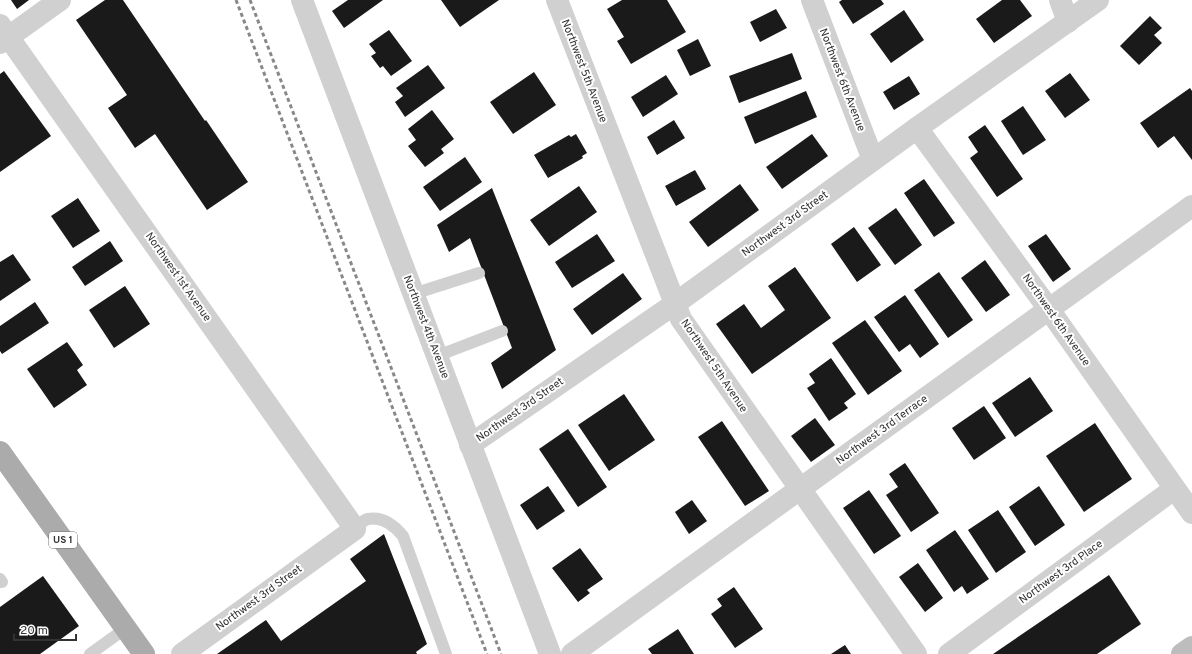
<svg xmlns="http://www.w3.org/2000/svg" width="1192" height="654" font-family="Overpass,sans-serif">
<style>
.building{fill:#1a1a1a}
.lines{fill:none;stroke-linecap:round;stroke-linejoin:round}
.lane{stroke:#d0d0d0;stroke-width:12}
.street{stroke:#d0d0d0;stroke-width:22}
.secondary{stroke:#bdbdbd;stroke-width:22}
.primary{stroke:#ababab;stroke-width:22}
.rail{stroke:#888;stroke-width:3;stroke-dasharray:4 3;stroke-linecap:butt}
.labels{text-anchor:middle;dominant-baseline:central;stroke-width:4;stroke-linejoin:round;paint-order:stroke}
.shield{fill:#fff;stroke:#707070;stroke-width:1}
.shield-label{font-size:10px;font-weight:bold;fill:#333}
.street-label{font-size:11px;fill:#333;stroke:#fff}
</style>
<rect width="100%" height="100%" fill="#fff"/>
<g class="building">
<path d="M11 0H29L17 9Z"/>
<path d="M105 0H123L205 121 206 120 248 182 207 210 155 134 135 148 108 108 127 95 76 20Z"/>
<path d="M348 0H383L344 28 332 11Z"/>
<path d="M441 0H499L460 27Z"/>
<path d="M622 0H667L686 32 631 64 617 41 624 37 607 9Z"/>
<path d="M842 0H881L884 4 853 24 839 2Z"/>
<path d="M1002 0H1020L1032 16 994 43 976 19Z"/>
<path d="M776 9 787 28 760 42 750 22Z"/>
<path d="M904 10 924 40 891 63 870 34Z"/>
<path d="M1150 16 1162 28 1154 35 1162 43 1139 65 1120 46Z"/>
<path d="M389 30 412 61 391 76 383 66 380 68 371 56 376 53 369 44Z"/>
<path d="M698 39 711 66 690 76 677 50Z"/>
<path d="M792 53 802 79 739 103 729 76Z"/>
<path d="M428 65 445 88 405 117 395 102 403 96 396 88Z"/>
<path d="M4 71 51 136 0 172V74Z"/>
<path d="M534 72 556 105 513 134 490 102Z"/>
<path d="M1070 73 1090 100 1065 118 1045 91Z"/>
<path d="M666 75 678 94 643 117 631 97Z"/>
<path d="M909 76 920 94 894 110 883 92Z"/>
<path d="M1190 88 1192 91V160L1174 136 1158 148 1140 123Z"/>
<path d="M806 91 817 117 755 144 744 117Z"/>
<path d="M1023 106 1046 140 1023 155 1001 121Z"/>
<path d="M432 110 454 139 441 149 444 153 425 167 408 146 416 140 408 129Z"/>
<path d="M674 120 685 138 657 155 647 137Z"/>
<path d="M985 125 1023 179 997 197 970 158 978 152 968 137Z"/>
<path d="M576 134 587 153 582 156 583 158 548 178 534 155 569 135 571 137Z"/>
<path d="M812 134 828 156 782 189 766 167Z"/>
<path d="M465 157 482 182 440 211 423 187Z"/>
<path d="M695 170 706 189 676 206 665 186Z"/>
<path d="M924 179 955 223 934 237 904 193Z"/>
<path d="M740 184 759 210 708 247 689 222Z"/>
<path d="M579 186 597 212 549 246 530 220Z"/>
<path d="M492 188 556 350 502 389 491 363 512 348 470 238 449 252 437 225Z"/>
<path d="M78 198 100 231 73 248 51 216Z"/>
<path d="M896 208 922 245 895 265 868 228Z"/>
<path d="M854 227 881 265 857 282 831 244Z"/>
<path d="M597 234 615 261 572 288 555 262Z"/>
<path d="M1046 234 1071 269 1053 282 1028 246Z"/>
<path d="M110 241 123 261 85 286 72 267Z"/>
<path d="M13 254 31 280 0 301V262Z"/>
<path d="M985 260 1010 295 986 312 961 278Z"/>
<path d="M795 267 831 318 752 374 716 324 744 304 761 328 785 310 768 286Z"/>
<path d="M939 272 973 320 948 338 914 290Z"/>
<path d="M623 273 642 299 592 335 573 309Z"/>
<path d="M125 286 150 324 114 348 89 310Z"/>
<path d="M905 295 939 344 920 358 910 344 899 352 874 317Z"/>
<path d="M35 302 49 323 2 354 0 351V326Z"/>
<path d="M865 320 902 371 868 395 832 343Z"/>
<path d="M67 342 83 365 77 370 87 385 54 408 27 369Z"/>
<path d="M831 358 856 394 844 403 848 408 829 421 807 388 815 383 809 374Z"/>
<path d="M1030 377 1053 411 1015 437 992 403Z"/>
<path d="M624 394 655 440 609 471 578 425Z"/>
<path d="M984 406 1006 438 974 460 952 428Z"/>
<path d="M815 418 835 445 811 462 791 436Z"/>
<path d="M722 421 769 491 745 506 698 437Z"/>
<path d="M1095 423 1132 479 1084 512 1046 456Z"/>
<path d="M568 429 607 487 578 507 539 449Z"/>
<path d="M905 463 939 513 911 532 886 495 898 487 889 474Z"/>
<path d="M548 486 565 511 537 530 520 505Z"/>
<path d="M1039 486 1065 525 1035 546 1009 507Z"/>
<path d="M869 490 901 536 874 554 843 508Z"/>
<path d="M692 500 707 521 689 534 675 512Z"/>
<path d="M998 510 1026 552 996 573 968 530Z"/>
<path d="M955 530 989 579 967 594 962 586 954 592 926 550Z"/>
<path d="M384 534 427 644 416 652 417 654H217L266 620 281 641 366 581 350 559Z"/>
<path d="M580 548 603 579 587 590 590 593 578 602 552 568Z"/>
<path d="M918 563 943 598 925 612 899 577Z"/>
<path d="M1109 575 1141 624 1097 654H993Z"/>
<path d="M43 576 79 626 40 654H0V607Z"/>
<path d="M734 587 763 629 735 648 711 614 722 606 717 599Z"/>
<path d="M678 629 694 654H652L648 649Z"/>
<path d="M845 645 851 654H831Z"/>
</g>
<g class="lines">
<g class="lane">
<path d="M413 294 479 273"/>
<path d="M437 356 502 331"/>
<path d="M355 529C358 526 363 520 368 519 383 516 394 525 403 536L446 654"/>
<path d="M0 579 2 582"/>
<path d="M90 654 126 628"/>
</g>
<g class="street">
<path d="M302 0 550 654"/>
<path d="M557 0 681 319 916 654"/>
<path d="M812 0 873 160"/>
<path d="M1060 0 1068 22"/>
<path d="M0 25 355 529 182 654"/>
<path d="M0 43 60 0"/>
<path d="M917 128 1048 308 1192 513"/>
<path d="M470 445 676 303 917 128 1098 0"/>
<path d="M572 654C779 505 984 354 1192 206"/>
<path d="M949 654 1174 489"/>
</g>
<path class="secondary" d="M1182 654 1192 647"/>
<path class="primary" d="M0 452 144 654"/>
<g class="rail">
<path d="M236 0 487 654"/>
<path d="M250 0 501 654"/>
</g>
</g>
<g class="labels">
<rect class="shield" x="49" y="532" width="28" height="16" rx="3"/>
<g class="shield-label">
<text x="63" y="540">US 1</text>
</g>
<g class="street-label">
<text transform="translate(584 71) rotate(69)">Northwest 5th Avenue</text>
<text transform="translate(842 80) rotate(69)">Northwest 6th Avenue</text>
<text transform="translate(785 224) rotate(-36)">Northwest 3rd Street</text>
<text transform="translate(178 277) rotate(55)">Northwest 1st Avenue</text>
<text transform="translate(1056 320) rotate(55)">Northwest 6th Avenue</text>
<text transform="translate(426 327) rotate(69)">Northwest 4th Avenue</text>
<text transform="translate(714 366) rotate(56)">Northwest 5th Avenue</text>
<text transform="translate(520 410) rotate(-35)">Northwest 3rd Street</text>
<text transform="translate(882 430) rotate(-36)">Northwest 3rd Terrace</text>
<text transform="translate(1061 572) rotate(-36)">Northwest 3rd Place</text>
<text transform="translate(259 598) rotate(-36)">Northwest 3rd Street</text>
</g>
</g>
<path d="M14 634v6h62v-6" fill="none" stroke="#333333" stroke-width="2"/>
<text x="20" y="634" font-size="12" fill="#333333" stroke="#ffffff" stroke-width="3" paint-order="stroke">20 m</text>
</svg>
